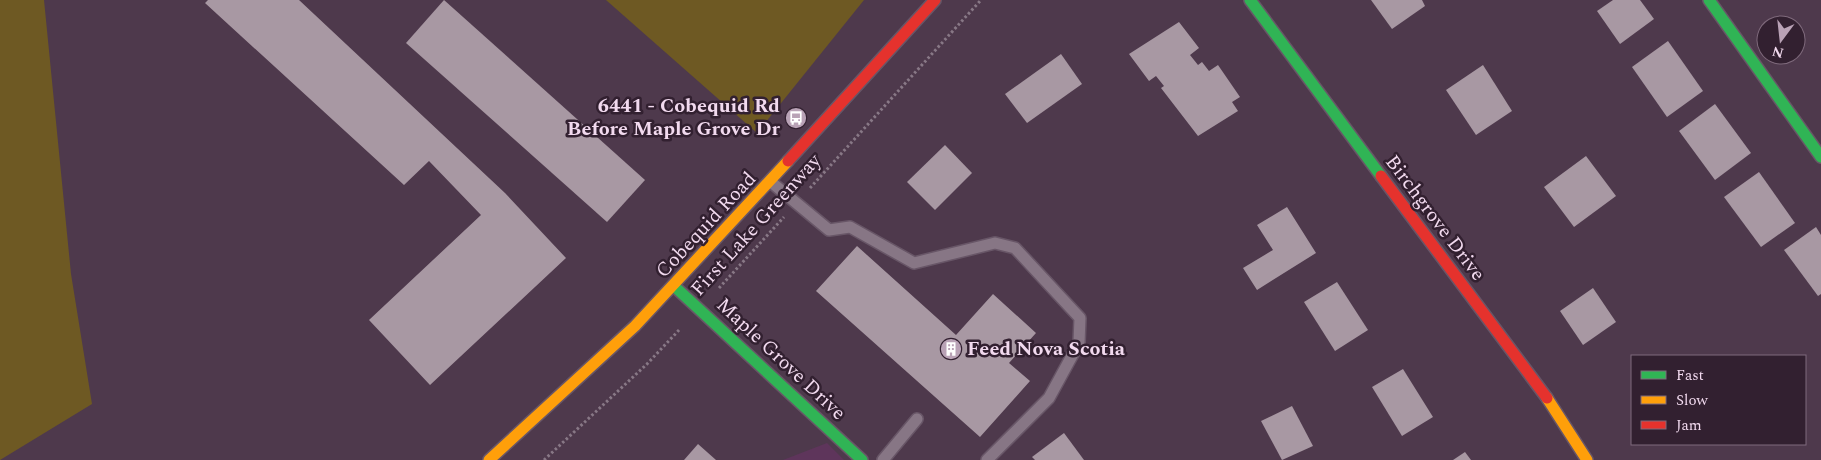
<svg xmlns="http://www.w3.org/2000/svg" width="1821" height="460" font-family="Spectral,serif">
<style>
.built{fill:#5e355b}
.green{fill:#6e5923}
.building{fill:#a898a3}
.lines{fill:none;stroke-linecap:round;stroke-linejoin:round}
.lane-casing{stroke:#685667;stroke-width:14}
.fast-casing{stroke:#685667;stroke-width:14}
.slow-casing{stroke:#685667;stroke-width:14}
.jam-casing{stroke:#685667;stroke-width:14}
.path{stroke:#887886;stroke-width:3;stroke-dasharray:2.5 2.5;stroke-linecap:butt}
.lane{stroke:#877685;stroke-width:11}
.fast{stroke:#30b455;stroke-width:11}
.slow{stroke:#ff9f0a;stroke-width:11}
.jam{stroke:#e5322d;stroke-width:11}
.labels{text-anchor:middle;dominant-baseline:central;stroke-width:5;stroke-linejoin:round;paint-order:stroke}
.poi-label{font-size:20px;font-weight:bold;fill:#f2daef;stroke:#322030;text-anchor:end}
.street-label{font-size:20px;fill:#f2daef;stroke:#322030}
</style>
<rect width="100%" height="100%" fill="#4e394c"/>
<path class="built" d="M827 443 844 460H783Z"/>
<g class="green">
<path d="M0 0H44L71 274 92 404 0 460Z"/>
<path d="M606 0H864L757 133Z"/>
</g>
<g class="building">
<path d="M208 0H299L505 193 566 258 430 385 369 320 481 215 429 161 404 185 205 3Z"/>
<path d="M444 0 645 180 607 222 406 43Z"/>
<path d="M1371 0H1422L1425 6 1392 29Z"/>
<path d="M1613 0H1640L1654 19 1620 44 1597 11Z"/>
<path d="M1179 22 1199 48 1190 55 1198 65 1202 62 1209 71 1218 65 1240 97 1232 102 1238 111 1198 136 1161 88 1164 86 1156 76 1149 81 1129 54Z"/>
<path d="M1668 41 1703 91 1667 117 1632 67Z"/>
<path d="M1061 54 1082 84 1027 123 1005 94Z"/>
<path d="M1483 65 1512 111 1476 135 1446 90Z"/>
<path d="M1715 104 1751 153 1715 180 1679 131Z"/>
<path d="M945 145 972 173 935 210 907 182Z"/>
<path d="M1586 156 1616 196 1574 227 1544 187Z"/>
<path d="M1759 172 1795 223 1761 247 1724 197Z"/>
<path d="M1287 207 1316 253 1257 290 1243 268 1273 250 1257 225Z"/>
<path d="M1816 227 1821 235V294L1818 296 1784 250Z"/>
<path d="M857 246 956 335 993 294 1036 333 1009 363 1030 381 980 437 816 291Z"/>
<path d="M1337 282 1368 330 1335 351 1304 302Z"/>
<path d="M1593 288 1616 322 1583 345 1560 311Z"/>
<path d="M1403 369 1433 417 1402 436 1372 387Z"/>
<path d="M1292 406 1313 446 1282 460 1261 421Z"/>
<path d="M1064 433 1084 460H1035L1032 457Z"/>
<path d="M698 444 716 460H684Z"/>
<path d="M1465 452 1471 460H1453Z"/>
</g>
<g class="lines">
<g class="lane-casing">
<g id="lane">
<path d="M771 182 829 230 850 227 914 263 995 243 1015 248 1080 318 1079 343 1049 398 987 460"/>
<path d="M883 460 917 419"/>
</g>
</g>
<g class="fast-casing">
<g id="fast">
<path d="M1250 0 1381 176"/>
<path d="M1709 0 1821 157"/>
<path d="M674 286 862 460"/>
</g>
</g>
<g class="slow-casing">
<g id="slow">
<path d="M1547 398 1587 460"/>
<path d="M489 460 635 326 788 161"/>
</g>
</g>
<g class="jam-casing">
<g id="jam">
<path d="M788 161 935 0"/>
<path d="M1381 176 1547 398"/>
</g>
</g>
<g class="path">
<path d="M810 188 981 0"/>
<path d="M719 288 784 217"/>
<path d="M544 460 647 364 680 329"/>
</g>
<use href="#lane" class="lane"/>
<use href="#fast" class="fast"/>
<use href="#slow" class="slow"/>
<use href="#jam" class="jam"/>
</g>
<defs>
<g id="bus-disc" transform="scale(1.125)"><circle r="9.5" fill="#b9a2b6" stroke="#322030"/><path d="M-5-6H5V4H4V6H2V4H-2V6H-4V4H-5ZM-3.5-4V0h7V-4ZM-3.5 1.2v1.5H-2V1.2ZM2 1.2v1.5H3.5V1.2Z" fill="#fff"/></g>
<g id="building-disc" transform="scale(1.125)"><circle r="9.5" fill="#b9a2b6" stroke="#322030"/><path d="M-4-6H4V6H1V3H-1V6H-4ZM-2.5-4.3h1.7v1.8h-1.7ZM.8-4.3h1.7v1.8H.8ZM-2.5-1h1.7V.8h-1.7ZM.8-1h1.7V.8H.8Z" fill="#fff"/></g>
</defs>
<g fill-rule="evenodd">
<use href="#bus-disc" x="796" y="118"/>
<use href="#building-disc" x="951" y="349"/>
</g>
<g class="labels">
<g class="poi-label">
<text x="780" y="106">6441 - Cobequid Rd<tspan x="780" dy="23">Before Maple Grove Dr</tspan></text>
<text x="967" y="349" text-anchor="start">Feed Nova Scotia</text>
</g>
<g class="street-label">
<text transform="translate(1435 218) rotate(53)">Birchgrove Drive</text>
<text transform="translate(706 225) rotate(-47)">Cobequid Road</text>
<text transform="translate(756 225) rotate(-48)">First Lake Greenway</text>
<text transform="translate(781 359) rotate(43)">Maple Grove Drive</text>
</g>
</g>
<rect x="1631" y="355" width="175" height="90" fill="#322030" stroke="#7f6a7c"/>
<rect x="1641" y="371" width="25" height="8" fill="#30b455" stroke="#7f6a7c"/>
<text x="1676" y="380" font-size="15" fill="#f2daef">Fast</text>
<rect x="1641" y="396" width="25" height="8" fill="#ff9f0a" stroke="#7f6a7c"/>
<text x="1676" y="405" font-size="15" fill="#f2daef">Slow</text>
<rect x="1641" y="421" width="25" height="8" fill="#e5322d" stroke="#7f6a7c"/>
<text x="1676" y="430" font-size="15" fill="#f2daef">Jam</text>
<g transform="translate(1781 40) rotate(195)"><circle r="24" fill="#322030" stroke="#7f6a7c"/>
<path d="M0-4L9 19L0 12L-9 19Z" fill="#b9a2b6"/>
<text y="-8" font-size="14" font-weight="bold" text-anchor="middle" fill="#f2daef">N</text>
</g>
</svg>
